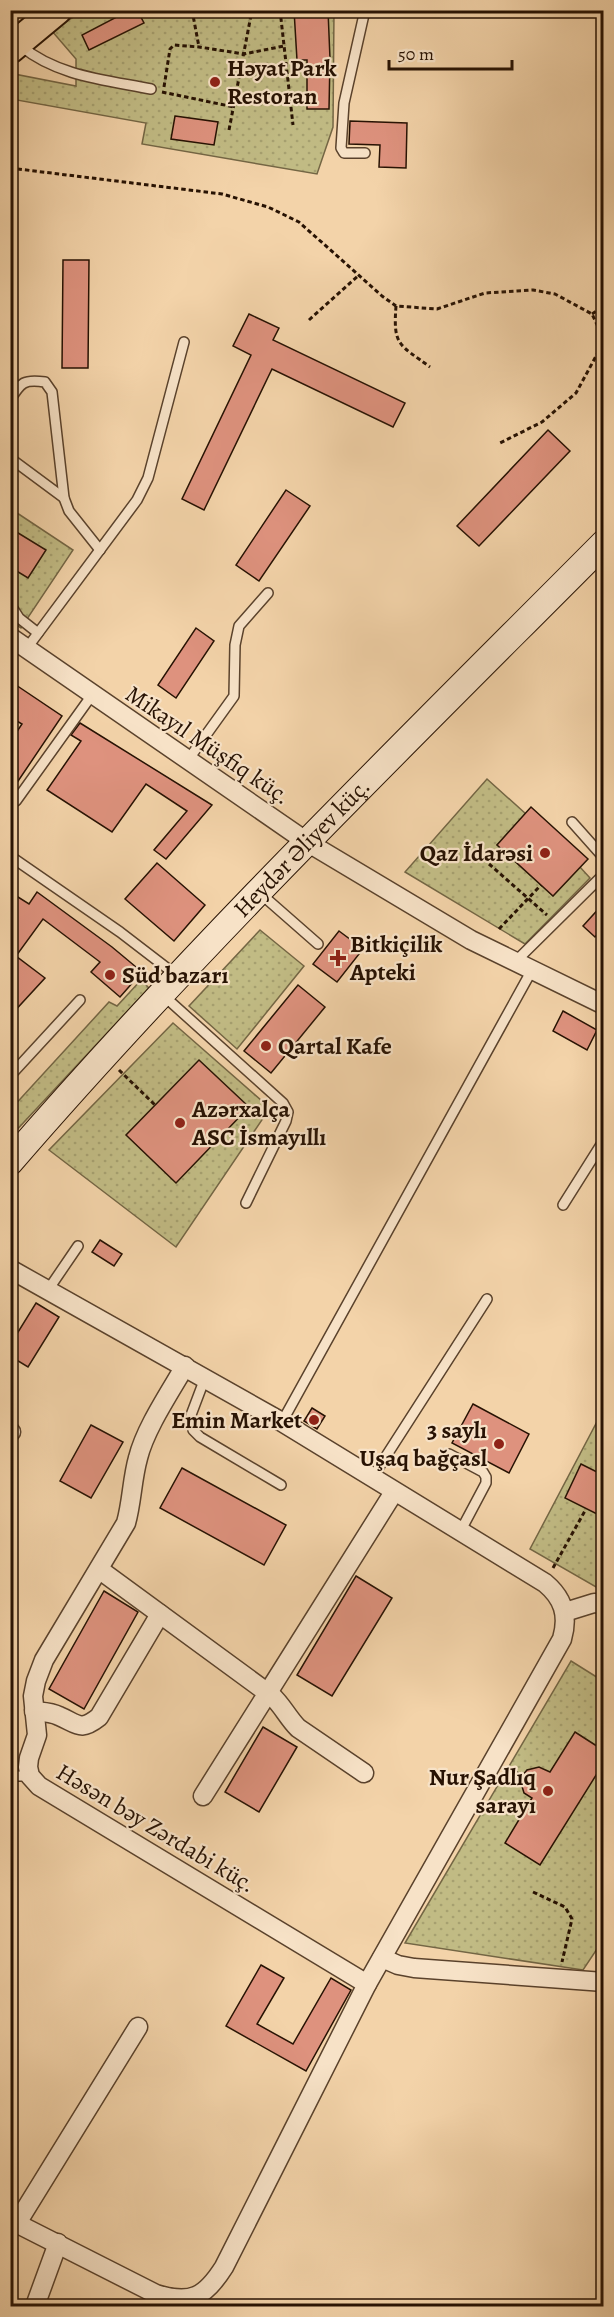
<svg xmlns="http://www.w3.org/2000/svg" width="614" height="2317" font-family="Alegreya,serif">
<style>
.green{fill:url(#green-dots);stroke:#746644;stroke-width:1.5}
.building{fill:#de927e;stroke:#271203;stroke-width:1.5}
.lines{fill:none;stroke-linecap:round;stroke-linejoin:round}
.service-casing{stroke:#5a422c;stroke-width:12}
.minor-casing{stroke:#5a422c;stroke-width:21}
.secondary-casing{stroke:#271203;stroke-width:28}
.primary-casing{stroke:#271203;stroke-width:32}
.path{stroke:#271203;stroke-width:3;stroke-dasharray:4.5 3;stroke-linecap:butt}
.service{stroke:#f7e2c7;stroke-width:9}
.minor{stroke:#f7e2c7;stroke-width:18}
.secondary{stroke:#f7e2c7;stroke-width:26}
.primary{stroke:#f3d3a9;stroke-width:28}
.poi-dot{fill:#8f2418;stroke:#f7e2c7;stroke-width:2}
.labels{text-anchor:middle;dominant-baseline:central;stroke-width:4.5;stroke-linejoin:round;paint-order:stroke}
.poi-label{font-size:24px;font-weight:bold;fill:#271203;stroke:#f7e2c7;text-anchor:start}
.street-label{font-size:24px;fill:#271203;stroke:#f7e2c7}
</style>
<defs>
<pattern id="green-dots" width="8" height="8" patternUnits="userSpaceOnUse" patternTransform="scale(1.5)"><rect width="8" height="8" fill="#c1bb84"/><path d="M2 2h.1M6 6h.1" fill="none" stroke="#a6a070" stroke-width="1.8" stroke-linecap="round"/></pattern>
</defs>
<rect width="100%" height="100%" fill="#f3d3a9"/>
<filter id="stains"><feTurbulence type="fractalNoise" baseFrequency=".00333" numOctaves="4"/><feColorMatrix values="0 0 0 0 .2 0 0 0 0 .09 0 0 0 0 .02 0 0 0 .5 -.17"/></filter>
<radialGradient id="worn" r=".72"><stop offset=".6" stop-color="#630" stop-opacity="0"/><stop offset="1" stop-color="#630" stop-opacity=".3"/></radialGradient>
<g class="green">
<path d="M84 11H334L333 127 317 174 142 144 146 123 11 99 14 74 76 86V59L51 30Z"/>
<path d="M11 509 73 550 21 628 11 621Z"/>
<path d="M487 779 526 814 497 845 553 896 580 867 590 878 525 944 405 872Z"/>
<path d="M260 930 304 966 237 1049 189 1006Z"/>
<path d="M141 980 149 988 11 1136V1109L109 1002 117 1006Z"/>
<path d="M173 1023 270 1108 176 1247 49 1150Z"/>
<path d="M600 1416 604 1418 603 1591 530 1549Z"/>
<path d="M571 1661 603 1681V1940L583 1970 405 1943Z"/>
</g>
<g class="building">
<path d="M130 10H137L144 23 89 50 82 35Z"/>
<path d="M294 10H328L330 59 329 109H307V60H297Z"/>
<path d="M175 116 218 122 214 145 171 139Z"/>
<path d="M350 121 407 123 406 168 379 167 380 145 349 144Z"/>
<path d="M63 260H89L88 368H62Z"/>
<path d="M249 314 279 328 273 340 405 403 393 427 272 369 204 510 182 499 251 355 233 346Z"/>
<path d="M548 430 570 451 479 546 457 526Z"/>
<path d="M286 490 310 506 259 581 236 565Z"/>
<path d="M10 528 46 550 28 578 10 567Z"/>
<path d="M196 628 214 641 176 698 158 685Z"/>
<path d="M10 681 62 716 10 793V742L22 724 10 717Z"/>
<path d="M80 723 212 805 166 859 154 850 187 811 146 784 112 832 47 790 81 741 71 735Z"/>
<path d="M531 807 588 859 553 896 497 845Z"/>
<path d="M157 863 205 905 174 941 125 899Z"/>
<path d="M10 892 29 904 37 892 112 947 142 972 120 997 91 972 100 962 43 919 16 956 45 978 10 1016Z"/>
<path d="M603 904V928L595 937 583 926Z"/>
<path d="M339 931 363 949 337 982 313 964Z"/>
<path d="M298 985 325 1007 271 1073 244 1051Z"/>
<path d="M563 1011 597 1030 587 1050 553 1031Z"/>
<path d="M199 1060 249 1107 176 1183 126 1135Z"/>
<path d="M100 1240 122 1254 114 1266 92 1252Z"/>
<path d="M36 1303 59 1317 28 1367 10 1356V1345Z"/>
<path d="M473 1404 529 1434 509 1473 452 1443Z"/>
<path d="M312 1408 325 1416 317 1429 304 1421Z"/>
<path d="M91 1425 123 1442 91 1498 60 1481Z"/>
<path d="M581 1464 603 1475V1517L565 1498Z"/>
<path d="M182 1468 286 1525 264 1565 160 1508Z"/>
<path d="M356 1576 392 1598 332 1696 297 1675Z"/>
<path d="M104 1591 138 1612 84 1709 49 1689Z"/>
<path d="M263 1727 297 1747 259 1812 225 1792Z"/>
<path d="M575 1732 603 1750V1764L540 1865 505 1843 532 1798 524 1793 521 1783 522 1776 527 1770 539 1767 550 1772Z"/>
<path d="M261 1965 284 1978 257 2024 293 2044 331 1978 351 1990 306 2071 226 2026Z"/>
</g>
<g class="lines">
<g class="service-casing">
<g id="service">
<path d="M21 46C57 76 106 80 151 89"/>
<path d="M365 153H344L341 148 344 103 365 10"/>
<path d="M10 400C21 382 24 379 45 382L52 392 64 498 69 511 100 550"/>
<path d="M10 458 64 498"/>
<path d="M10 604 19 618 38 633"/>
<path d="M27 648 137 500 148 478 184 342"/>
<path d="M188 760 234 696 235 645 239 626 268 593"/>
<path d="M16 801 92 695"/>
<path d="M572 822 604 858"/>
<path d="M10 856 120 932 176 975"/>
<path d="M261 894 318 944"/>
<path d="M515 962 602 876 604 872"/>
<path d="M164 996 283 1103 288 1112 286 1121 246 1203"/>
<path d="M10 1076 80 1000"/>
<path d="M563 1205 604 1140"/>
<path d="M48 1290 78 1246"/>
<path d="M205 1378 191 1415 193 1430 200 1437 281 1485"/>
<path d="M282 1422 532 970"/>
<path d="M449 1454 483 1472 486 1477V1483L460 1532"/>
<path d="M372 1478 487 1299"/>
<path d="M10 1776H30"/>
</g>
</g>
<g class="minor-casing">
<g id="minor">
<path d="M10 637 307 842 471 940 604 1005"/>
<path d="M10 1269 282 1422 545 1583C563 1598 569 1615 562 1639L367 1984 224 2267C205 2297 191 2305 156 2294L10 2220"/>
<path d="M185 1366C170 1392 145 1429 138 1458 132 1479 132 1502 126 1523L44 1660 36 1681 33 1696 37 1735 29 1758 28 1767 30 1776 39 1786 367 1984"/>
<path d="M10 1431 11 1432"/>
<path d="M100 1570 272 1696C282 1705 288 1718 298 1728L364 1773"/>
<path d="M565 1612 594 1603 604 1604"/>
<path d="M34 1711C43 1712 51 1712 59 1716 78 1724 80 1732 99 1717L160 1614"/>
<path d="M203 1796 394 1492"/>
<path d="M382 1958 398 1965 414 1968 604 1982"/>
<path d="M17 2223 138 2027"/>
<path d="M35 2306 58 2243"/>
</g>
</g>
<g class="secondary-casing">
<g id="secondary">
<path id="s1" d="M10 1162C197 946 402 746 604 543"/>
</g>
</g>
<g class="primary-casing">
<path id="primary" d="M10 49 57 10"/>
</g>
<g class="path">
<path d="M192 10 199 47"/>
<path d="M280 10 293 125"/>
<path d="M164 87 170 49 174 45 199 47 244 54 284 46"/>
<path d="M162 92 234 107"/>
<path d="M229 130 252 10"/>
<path d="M10 168 222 194 268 207 299 222 382 296 396 306 437 309 485 293 533 290 555 294 592 314 600 331 601 347 576 393 542 422 500 443"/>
<path d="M396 306C393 346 399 344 430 367"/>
<path d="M592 314 604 306"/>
<path d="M309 320 359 275"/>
<path d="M489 864 547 915"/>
<path d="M499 929 541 885"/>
<path d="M119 1070 155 1105"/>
<path d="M553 1568 586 1509"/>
<path d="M508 1767 522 1776"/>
<path d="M533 1892 565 1907 572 1919 562 1962"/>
</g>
<use href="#service" class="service"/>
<use href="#minor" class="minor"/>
<use href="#secondary" class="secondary"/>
<use href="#primary" class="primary"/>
</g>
<g class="poi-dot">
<circle cx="215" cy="82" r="6"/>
<circle cx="545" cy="853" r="6"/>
<path d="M335 949h6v6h6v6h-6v6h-6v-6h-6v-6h6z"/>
<circle cx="110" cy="975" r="6"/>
<circle cx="266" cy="1046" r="6"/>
<circle cx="180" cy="1123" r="6"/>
<circle cx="314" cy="1420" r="6"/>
<circle cx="499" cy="1444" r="6"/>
<circle cx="548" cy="1791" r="6"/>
</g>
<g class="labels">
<g class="poi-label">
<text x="227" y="68">Həyat Park<tspan x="227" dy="28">Restoran</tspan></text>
<text x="533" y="853" text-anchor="end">Qaz İdarəsi</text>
<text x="350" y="944">Bitkiçilik<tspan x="350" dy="28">Apteki</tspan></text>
<text x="122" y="975">Süd bazarı</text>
<text x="278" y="1046">Qartal Kafe</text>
<text x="192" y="1109">Azərxalça<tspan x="192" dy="28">ASC İsmayıllı</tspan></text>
<text x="302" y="1420" text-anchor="end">Emin Market</text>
<text x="487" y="1430" text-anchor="end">3 saylı<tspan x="487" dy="28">Uşaq bağçasl</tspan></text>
<text x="536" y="1777" text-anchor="end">Nur Şadlıq<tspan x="536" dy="28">sarayı</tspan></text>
</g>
<g class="street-label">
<text transform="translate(208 745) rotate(34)">Mikayıl Müşfiq küç.</text>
<text stroke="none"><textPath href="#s1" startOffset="429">Heydər Əliyev küç.</textPath></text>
<text transform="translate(156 1828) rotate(31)">Həsən bəy Zərdabi küç.</text>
</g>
</g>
<rect width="614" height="2317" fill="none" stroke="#f3d3a9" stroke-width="36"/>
<rect x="12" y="12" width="590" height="2293" fill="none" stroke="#271203" stroke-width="3"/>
<rect x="18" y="18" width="578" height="2281" fill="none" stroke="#271203" stroke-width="1.5"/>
<path d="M389 60v9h123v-9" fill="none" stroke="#271203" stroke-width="3"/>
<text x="398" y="60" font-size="18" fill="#271203" stroke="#f7e2c7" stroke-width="4.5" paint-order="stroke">50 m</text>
<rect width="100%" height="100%" filter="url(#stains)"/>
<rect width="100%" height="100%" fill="url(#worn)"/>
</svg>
